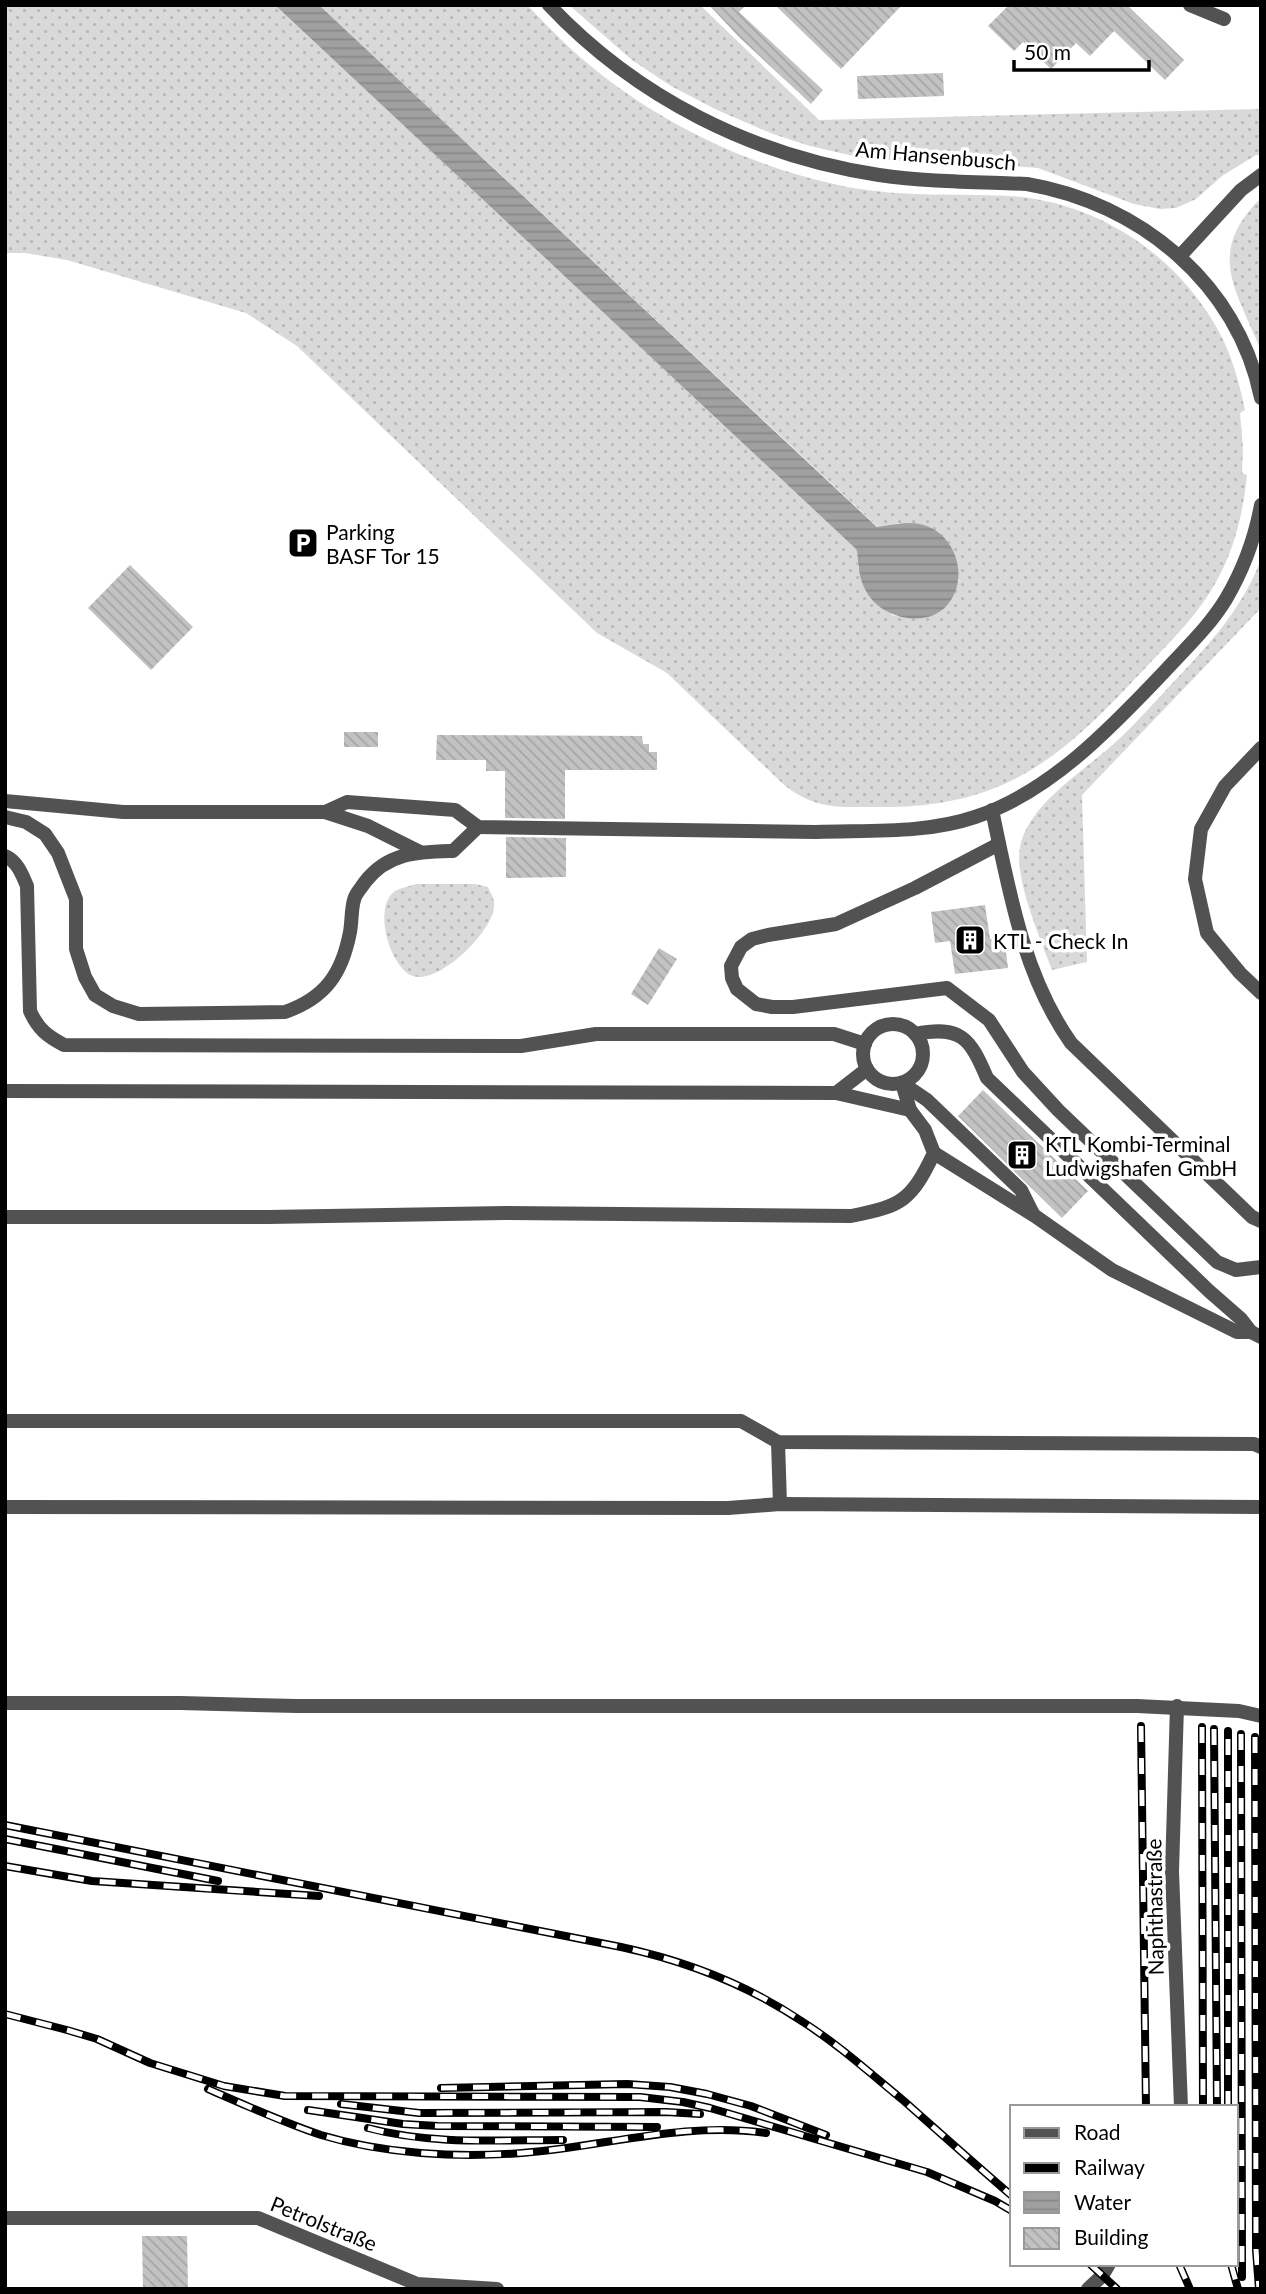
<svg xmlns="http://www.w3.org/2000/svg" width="1266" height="2294" font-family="Lato,sans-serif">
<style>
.grass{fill:url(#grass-dots)}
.water{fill:url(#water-rules)}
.building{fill:url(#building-back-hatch)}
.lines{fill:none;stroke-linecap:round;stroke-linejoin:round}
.minor{stroke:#525252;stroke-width:14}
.tertiary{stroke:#525252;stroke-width:14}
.rail-casing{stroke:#000;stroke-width:8}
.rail{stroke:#fff;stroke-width:5;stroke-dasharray:16;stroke-linecap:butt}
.labels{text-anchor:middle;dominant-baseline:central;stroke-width:7;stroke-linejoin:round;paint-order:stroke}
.street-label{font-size:21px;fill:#000;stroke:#fff}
.poi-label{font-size:21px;fill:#000;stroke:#fff;text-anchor:start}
</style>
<defs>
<pattern id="grass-dots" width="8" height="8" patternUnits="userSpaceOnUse" patternTransform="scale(1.75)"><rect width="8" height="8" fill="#d9d9d9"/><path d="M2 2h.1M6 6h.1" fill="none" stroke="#b8b8b8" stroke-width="1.8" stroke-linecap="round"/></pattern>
<pattern id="water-rules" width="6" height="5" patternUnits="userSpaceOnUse" patternTransform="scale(1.75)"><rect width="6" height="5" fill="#a0a0a0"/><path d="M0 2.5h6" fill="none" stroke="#888"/></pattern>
<pattern id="building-back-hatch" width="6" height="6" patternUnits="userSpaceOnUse" patternTransform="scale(1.75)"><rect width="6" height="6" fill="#c2c2c2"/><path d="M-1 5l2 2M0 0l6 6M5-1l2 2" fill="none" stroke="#a5a5a5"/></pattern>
</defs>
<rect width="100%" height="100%" fill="#fff"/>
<g class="grass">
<path d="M5 5H275L857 550 858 568 892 615C930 624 945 615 959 580L900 523 878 527 319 5H527C542 20 557 36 572 50 645 116 739 163 834 184 893 198 949 193 1008 196 1096 201 1176 254 1218 330 1232 355 1239 382 1245 410L1240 413 1243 448 1242 473 1247 475C1243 513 1235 548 1216 582 1199 613 1173 639 1149 664 1106 710 1060 760 1002 785 964 802 917 808 877 807 838 807 814 810 782 783L667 673 597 633 297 346 246 313 67 260 25 253H5Z"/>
<path d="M569 5H700L819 120 1261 109V155H1256L1222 176 1196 199 1176 208 1160 209 1134 204 1038 168 958 162H911L858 157 810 146 773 134 717 110 671 86 632 60Z"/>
<path d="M1261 198V351C1238 292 1204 254 1261 198Z"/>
<path d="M1261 559V608L1082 795 1087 962 1052 970C1041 940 1014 879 1020 847 1029 802 1088 769 1119 739 1136 723 1152 705 1167 689 1204 650 1242 611 1261 559Z"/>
<path d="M416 884H475L488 887C491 894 495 899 494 907 492 933 438 985 413 976 390 968 372 907 395 891 400 888 410 886 416 884Z"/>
</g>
<path class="water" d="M275 5H319L877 527C891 525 905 521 920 524 953 531 969 572 951 600 932 631 881 620 866 591 859 579 858 564 857 550Z"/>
<g class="building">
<path d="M709 5H746L739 12 823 90 811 104 739 37Z"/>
<path d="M775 5H902L841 69Z"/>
<path d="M1009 5H1127L1184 60 1165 80 1114 31 1090 56 1076 43 1051 69 1023 42 1014 51 988 26Z"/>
<path d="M943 73 944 96 858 99 857 76Z"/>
<path d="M130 565 193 627 151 670 88 608Z"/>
<rect x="344" y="732" width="34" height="15"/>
<path d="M437 735 642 736 643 744H649V752H657V770H565V819L505 818V771H486V760H436Z"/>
<path d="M506 837 566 838V877L506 878Z"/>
<path d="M985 905 990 939 1004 937 1008 968 955 974 950 941 935 943 931 912Z"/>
<path d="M659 948 677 959 648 1005 631 994Z"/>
<path d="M983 1090 1088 1191 1062 1218 958 1116Z"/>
<path d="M142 2236H187L188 2289H143Z"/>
</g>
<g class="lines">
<g class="minor">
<path d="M1190 5 1224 19"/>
<path d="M1180 256 1241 190 1261 175"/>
<path d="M1261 748 1225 786 1201 829 1195 879 1207 933 1240 973 1261 993"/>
<path d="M5 801 123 812H325L368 826 420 852"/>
<path d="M992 810C1009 890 1023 975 1071 1043L1252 1217 1261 1221"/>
<path d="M325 812 347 802 455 810 478 827 816 832"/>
<path d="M5 817 26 822 45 834 58 853 76 899V949L85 977 95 995 113 1006 139 1014 285 1012C325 998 342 974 350 932 352 922 351 910 354 900 355 894 361 888 365 882 388 852 418 852 453 851L478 827"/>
<path d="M999 844 915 888 836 924 768 935 752 939 741 947 731 966 732 978 737 989 756 1004 772 1007H793L947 988 989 1020 1023 1072 1058 1110 1217 1262 1236 1270 1261 1267"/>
<path d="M5 856C17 861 22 874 27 886L30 1011C38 1029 47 1036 64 1045L521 1046 596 1034H834L865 1044"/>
<circle cx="893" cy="1054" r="30"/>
<path d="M915 1034C961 1025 970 1038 987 1078L1209 1291 1241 1319 1251 1332"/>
<path d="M902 1083 927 1100 1021 1190 1033 1214"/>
<path d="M5 1091 836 1093 910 1110"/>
<path d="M836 1093 867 1069"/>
<path d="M934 1153 1035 1216 1112 1270 1237 1332H1251L1261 1337"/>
<path d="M5 1217H268L506 1213 851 1216C902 1206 911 1201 934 1153L925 1130 910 1110 902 1083"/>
<path d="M5 1421H741L778 1442 1254 1444 1261 1447"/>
<path d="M778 1442 780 1504"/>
<path d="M5 1507 728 1508 780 1504 1261 1507"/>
<path d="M5 1703H180L297 1706H1137L1239 1711 1261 1716"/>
<path d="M1177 1706 1172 1871 1181 2107"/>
<path d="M5 2218H258L417 2284 497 2289"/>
<path d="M1088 2289 1102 2276 1109 2264"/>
</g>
<g class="tertiary">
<path d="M549 5C637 98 753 156 879 175 927 182 978 182 1027 184 1139 203 1238 283 1261 398"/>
<path d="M816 832C868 830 925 834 975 817 1049 793 1111 728 1164 672 1185 649 1209 627 1226 599 1243 570 1255 538 1261 505"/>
</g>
<g class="rail-casing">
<g id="rail">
<path d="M1141 1726 1146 2107"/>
<path d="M1202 1727 1203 2107"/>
<path d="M1214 1729 1217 2107"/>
<path d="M1241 1734 1242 2277"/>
<path d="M1255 1737 1256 2250 1259 2289"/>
<path d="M5 1825 621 1947C686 1961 748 1985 803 2022 839 2045 871 2074 904 2101 940 2133 976 2165 1012 2196"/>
<path d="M5 1839 218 1881"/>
<path d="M5 1866 92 1881 319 1896"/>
<path d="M5 2014 67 2030 97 2039 150 2063 224 2086 285 2096 640 2097 683 2102 710 2108 927 2172 995 2201 1012 2211"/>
<path d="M441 2088 627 2084 670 2087 707 2094 751 2106 826 2135"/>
<path d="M208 2089C245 2105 282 2122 321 2135 384 2154 457 2158 522 2153 603 2147 684 2121 766 2133"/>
<path d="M341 2104 419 2113 666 2112 700 2114"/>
<path d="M1228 2107V1731"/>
<path d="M308 2110 403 2124 438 2126 657 2127"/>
<path d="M368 2128C432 2145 498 2140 563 2140"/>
<path d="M1090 2264 1117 2289"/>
<path d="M1179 2264 1190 2289"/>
<path d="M1231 2264 1238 2289"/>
</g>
</g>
<use href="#rail" class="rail"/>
</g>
<defs>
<g id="parking-square" transform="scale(1.575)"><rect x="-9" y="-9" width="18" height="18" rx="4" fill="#000" stroke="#fff"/><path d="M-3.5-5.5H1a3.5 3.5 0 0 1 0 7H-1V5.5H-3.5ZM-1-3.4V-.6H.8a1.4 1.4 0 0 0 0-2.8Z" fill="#fff"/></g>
<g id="building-square" transform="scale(1.575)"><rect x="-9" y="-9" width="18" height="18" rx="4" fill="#000" stroke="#fff"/><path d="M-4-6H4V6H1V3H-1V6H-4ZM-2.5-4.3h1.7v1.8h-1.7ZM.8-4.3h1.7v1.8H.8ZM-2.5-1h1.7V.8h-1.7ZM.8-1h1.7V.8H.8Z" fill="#fff"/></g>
</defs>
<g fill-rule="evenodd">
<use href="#parking-square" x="303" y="543"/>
<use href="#building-square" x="970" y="940"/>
<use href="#building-square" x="1022" y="1155"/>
</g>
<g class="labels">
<g class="street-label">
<text transform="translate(936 155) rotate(5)">Am Hansenbusch</text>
<text transform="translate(1154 1907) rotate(-91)">Naphthastraße</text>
<text transform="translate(324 2223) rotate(22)">Petrolstraße</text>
</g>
<g class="poi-label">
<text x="326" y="531">Parking<tspan x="326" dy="24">BASF Tor 15</tspan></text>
<text x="993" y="940">KTL - Check In</text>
<text x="1045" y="1143">KTL Kombi-Terminal<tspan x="1045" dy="24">Ludwigshafen GmbH</tspan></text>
</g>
</g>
<rect width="1266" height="2294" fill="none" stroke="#000000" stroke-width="14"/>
<rect x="1010" y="2105" width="228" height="161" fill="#ffffff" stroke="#999999" stroke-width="2"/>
<rect x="1024" y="2128" width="35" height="10" fill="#525252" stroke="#999999" stroke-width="2"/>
<text x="1074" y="2140" font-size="21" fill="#000000">Road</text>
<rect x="1024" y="2163" width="35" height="10" fill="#000000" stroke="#999999" stroke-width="2"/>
<text x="1074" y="2175" font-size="21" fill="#000000">Railway</text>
<rect x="1024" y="2192" width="35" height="21" fill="url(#water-rules)" stroke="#999999" stroke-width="2"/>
<text x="1074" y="2210" font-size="21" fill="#000000">Water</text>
<rect x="1024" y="2228" width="35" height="21" fill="url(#building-back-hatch)" stroke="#999999" stroke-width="2"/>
<text x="1074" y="2245" font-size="21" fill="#000000">Building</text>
<path d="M1014 60v10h135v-10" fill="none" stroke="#000000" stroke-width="3.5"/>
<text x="1024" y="60" font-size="21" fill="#000000" stroke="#ffffff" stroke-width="5" paint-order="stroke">50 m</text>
</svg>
